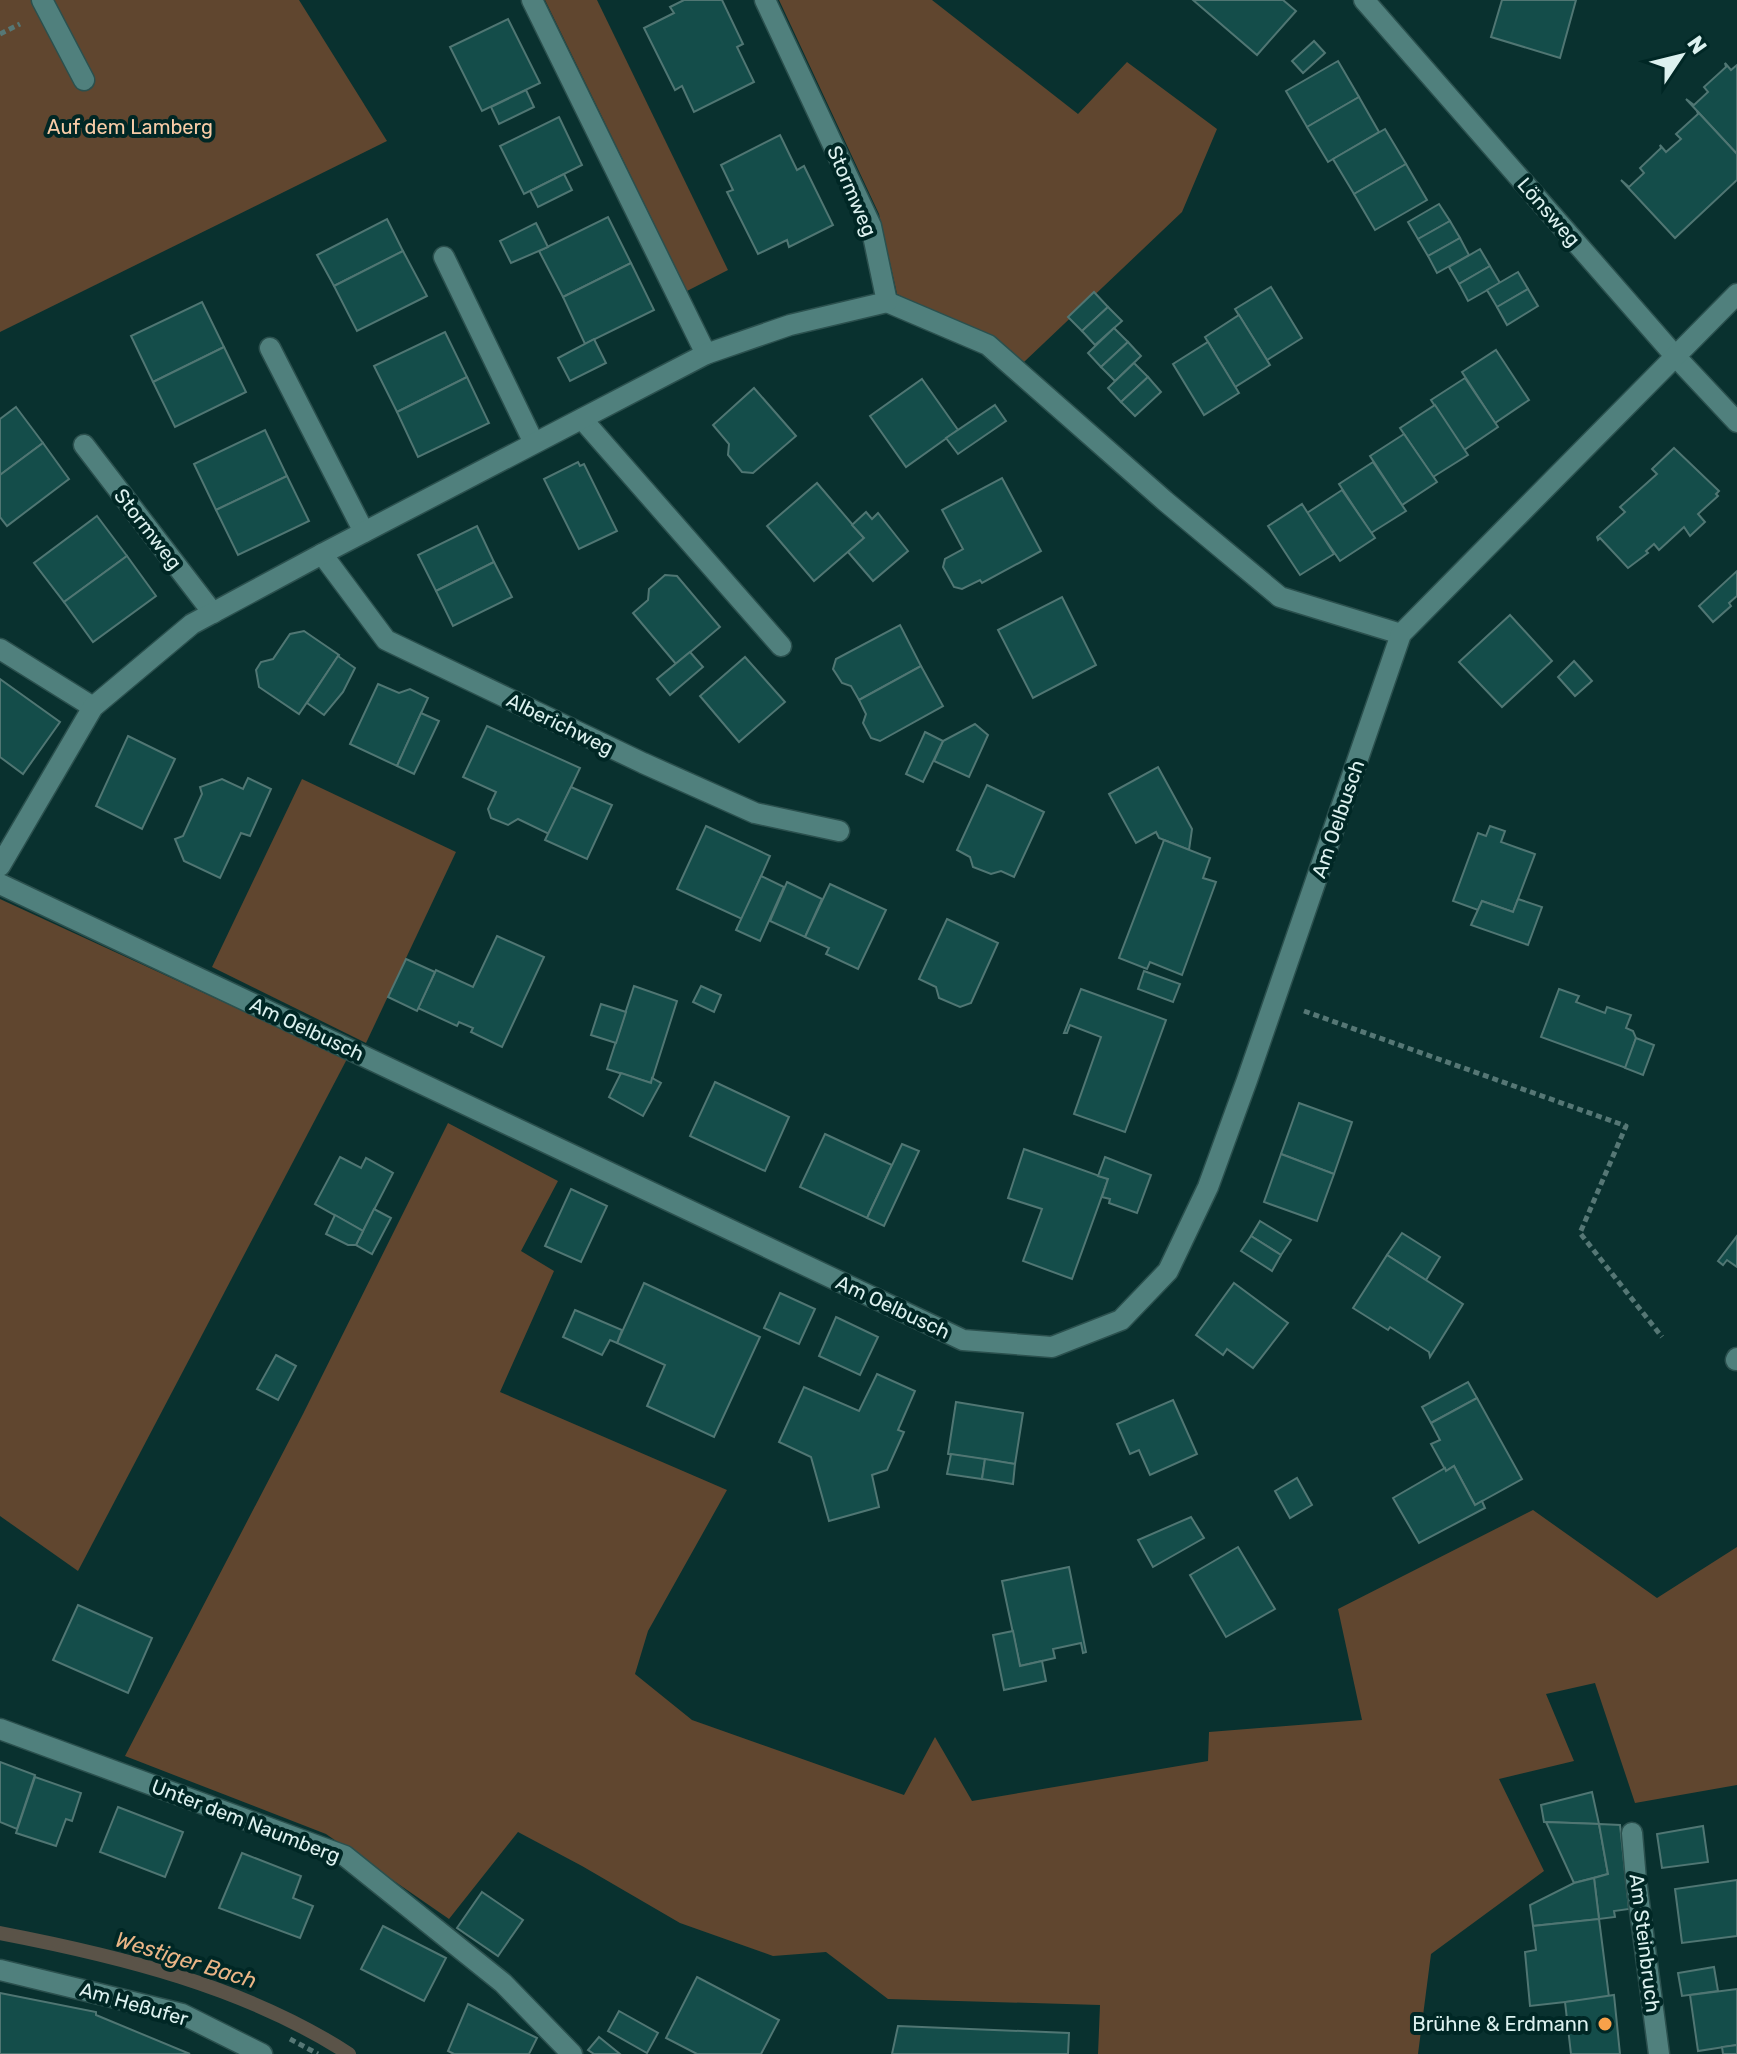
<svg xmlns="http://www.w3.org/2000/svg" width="1737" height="2054" font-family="Rubik,sans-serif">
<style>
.green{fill:#60462f}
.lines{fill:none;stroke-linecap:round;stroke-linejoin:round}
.stream{stroke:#5a5348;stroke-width:14}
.building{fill:#144d4a;stroke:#507673;stroke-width:2}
.minor-casing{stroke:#2b504e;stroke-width:23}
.path{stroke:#567775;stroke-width:5;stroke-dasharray:6 4;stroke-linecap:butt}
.minor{stroke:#50807d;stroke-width:20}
.poi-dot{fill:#f8a14a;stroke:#002725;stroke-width:3}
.labels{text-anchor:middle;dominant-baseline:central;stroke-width:8;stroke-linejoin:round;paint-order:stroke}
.park-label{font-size:20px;fill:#f8cca7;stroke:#002725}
.street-label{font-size:20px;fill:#dcf1ef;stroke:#002725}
.poi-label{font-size:20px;fill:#dcf1ef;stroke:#002725;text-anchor:end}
.water-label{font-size:22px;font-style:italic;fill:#eab586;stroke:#002725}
</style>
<rect width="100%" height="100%" fill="#09312f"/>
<g class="green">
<path d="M0 0H299L387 141 0 332Z"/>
<path d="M545 0H597L728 270 687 291Z"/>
<path d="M779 0H932L1078 114 1127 62 1217 129 1182 212 1024 362 897 294 879 214Z"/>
<path d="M302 779 456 852 366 1043 212 967Z"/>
<path d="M0 899 347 1059 78 1571 0 1516Z"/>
<path d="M448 1123 558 1181 521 1251 554 1271 500 1392 727 1490 648 1631 635 1674 692 1720 904 1795 935 1737 972 1801 1208 1761 1209 1732 1362 1720 1338 1609 1533 1510 1657 1598 1737 1547V1785L1635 1803 1595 1683 1546 1694 1574 1761 1499 1779 1544 1871 1431 1954 1418 2054H1098L1100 2005 888 1999 826 1952 773 1956 680 1923 582 1866 518 1832 449 1919 326 1834 125 1756 303 1414Z"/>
</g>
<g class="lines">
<path class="stream" d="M0 1933C120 1956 246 1987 349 2054"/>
</g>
<g class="building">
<path d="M684 0H722L743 44 737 47 754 82 694 112 682 86 675 90 644 28 674 13 670 7Z"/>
<path d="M1193 0H1283L1296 11 1257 55Z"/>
<path d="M1502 0H1576L1560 58 1491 37Z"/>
<path d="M508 19 540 83 482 111 450 47Z"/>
<path d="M1314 41 1325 53 1303 73 1292 61Z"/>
<path d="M1338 61 1359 97 1307 127 1286 91Z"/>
<path d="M1725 63 1731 70 1737 65V154L1686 99 1694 105 1708 92 1704 87 1726 67Z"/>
<path d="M526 90 534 107 499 124 491 107Z"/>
<path d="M1359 97 1379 132 1328 162 1307 127Z"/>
<path d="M1697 111 1737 154V180L1675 238 1621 180 1629 187 1644 173 1640 168 1661 148 1660 145 1666 152 1681 139 1676 134 1698 114Z"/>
<path d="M559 117 582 165 524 194 500 146Z"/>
<path d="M1385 129 1406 164 1354 194 1333 159Z"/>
<path d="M780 135 797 170 804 166 833 225 789 247 787 240 758 254 727 192 733 190 721 165Z"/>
<path d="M1406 164 1427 200 1375 230 1354 194Z"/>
<path d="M564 174 572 190 538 207 530 191Z"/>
<path d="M1439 204 1450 221 1418 239 1408 222Z"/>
<path d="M608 217 631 263 563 297 539 251Z"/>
<path d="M387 219 403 251 334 286 317 255Z"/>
<path d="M1450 221 1460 238 1428 256 1418 239Z"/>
<path d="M536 223 548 247 511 263 500 241Z"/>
<path d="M1460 238 1469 255 1437 273 1428 256Z"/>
<path d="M1480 249 1490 266 1459 284 1449 267Z"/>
<path d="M403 251 427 296 357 331 334 286Z"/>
<path d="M631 263 654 310 585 344 563 297Z"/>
<path d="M1490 266 1500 283 1468 301 1459 284Z"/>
<path d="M1518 272 1528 289 1497 307 1487 290Z"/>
<path d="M1271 287 1302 338 1267 360 1235 309Z"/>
<path d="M1528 289 1538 306 1507 325 1497 307Z"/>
<path d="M1094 292 1108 307 1082 331 1068 317Z"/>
<path d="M202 302 224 347 153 382 131 336Z"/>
<path d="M1108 307 1122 321 1095 345 1082 331Z"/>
<path d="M1239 315 1270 365 1235 387 1205 337Z"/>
<path d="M1114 328 1128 342 1101 367 1088 353Z"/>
<path d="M445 332 467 377 397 412 374 366Z"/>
<path d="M594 339 606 363 570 381 558 358Z"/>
<path d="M1128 342 1141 356 1115 381 1101 367Z"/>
<path d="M1208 342 1239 393 1204 415 1173 364Z"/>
<path d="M224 347 246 392 175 427 153 382Z"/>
<path d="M1496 350 1529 400 1495 423 1462 372Z"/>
<path d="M1134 363 1148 377 1121 402 1108 388Z"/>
<path d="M467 377 489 423 418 457 397 412Z"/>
<path d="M1148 377 1161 392 1135 416 1121 402Z"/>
<path d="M1465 378 1498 427 1464 450 1431 400Z"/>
<path d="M922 379 958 430 906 467 870 416Z"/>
<path d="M754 388 796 436 753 473 742 472 728 455 729 444 713 425Z"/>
<path d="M995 405 1006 421 958 454 946 438Z"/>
<path d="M1435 405 1468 455 1433 477 1400 428Z"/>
<path d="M16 407 43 443 0 475V419Z"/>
<path d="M265 430 287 476 216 510 194 464Z"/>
<path d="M1404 434 1437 482 1402 505 1370 456Z"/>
<path d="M43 443 69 479 7 526 0 517V475Z"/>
<path d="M1674 448 1719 491 1716 494 1718 496 1698 514 1705 522 1690 536 1684 527 1659 550 1654 544 1646 551 1648 553 1628 568 1600 538 1598 540 1597 537 1625 512 1620 507 1657 474 1652 469Z"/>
<path d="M578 462 580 466 584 464 617 531 579 549 544 479Z"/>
<path d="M1373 462 1406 511 1371 533 1339 484Z"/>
<path d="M287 476 309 521 238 555 216 510Z"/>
<path d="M1002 478 1041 551 982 583 980 580 962 589 954 587 943 567 945 559 963 549 942 510Z"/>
<path d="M817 483 864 538 814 581 767 526Z"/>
<path d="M1342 490 1375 538 1340 561 1307 513Z"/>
<path d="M1302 504 1334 554 1300 575 1268 526Z"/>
<path d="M866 512 872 519 878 513 908 551 873 581 848 552 864 538 852 525Z"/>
<path d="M97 516 127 556 64 602 34 563Z"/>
<path d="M477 526 494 562 436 591 418 555Z"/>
<path d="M127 556 156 596 93 642 64 602Z"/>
<path d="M494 562 512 597 453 626 436 591Z"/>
<path d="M1737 571V596L1729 603 1731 606 1713 622 1699 606Z"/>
<path d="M665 575 677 576 720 627 676 664 633 613 648 600 649 589Z"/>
<path d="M1062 597 1096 665 1033 698 998 630Z"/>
<path d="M1510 615 1552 661 1502 707 1459 662Z"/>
<path d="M900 625 921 666 859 700 851 686 842 683 833 669 836 659Z"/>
<path d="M304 631 339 655 299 714 259 687 256 670 261 662 273 659 290 634Z"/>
<path d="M690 652 703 667 670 695 657 679Z"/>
<path d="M338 656 355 668 343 692 324 715 307 703Z"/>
<path d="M745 657 785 702 739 742 700 696Z"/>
<path d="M1574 661 1592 681 1575 696 1558 677Z"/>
<path d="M921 666 943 706 880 741 871 738 863 723 866 714 859 700Z"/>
<path d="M0 679 60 722 23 774 0 757Z"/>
<path d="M378 684 399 693 410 689 428 698 397 766 350 744Z"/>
<path d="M421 713 439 721 414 774 397 766Z"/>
<path d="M975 724 988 735 969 777 934 761 943 741Z"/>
<path d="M487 726 580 768 549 834 518 819 508 825 491 818 488 809 496 792 463 777Z"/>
<path d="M925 732 943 741 923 782 906 774Z"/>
<path d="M128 736 175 759 142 829 96 806Z"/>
<path d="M1158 767 1192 829 1189 850 1159 838 1156 832 1136 843 1109 794Z"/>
<path d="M248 778 271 789 250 836 241 833 220 878 184 861 175 839 183 836 202 794 200 787 222 779 243 789Z"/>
<path d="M987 785 1044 812 1014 877 1001 871 991 874 973 867 970 857 957 850Z"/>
<path d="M571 787 612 805 587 859 545 840Z"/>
<path d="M706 826 770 856 742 919 677 889Z"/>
<path d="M1490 826 1505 831 1501 842 1535 854 1513 912 1482 901 1478 910 1453 901 1478 833 1486 836Z"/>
<path d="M1164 840 1210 858 1203 878 1216 882 1182 975 1150 962 1147 969 1119 958Z"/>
<path d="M761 876 784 887 760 941 736 930Z"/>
<path d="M787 882 822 899 805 937 770 921Z"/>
<path d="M830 884 886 910 858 969 826 954 829 948 805 937Z"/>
<path d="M1518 899 1542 907 1528 945 1471 925 1482 901 1513 912Z"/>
<path d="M947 919 998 943 971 1003 960 1007 939 998 936 987 919 979Z"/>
<path d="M497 936 544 957 502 1047 471 1032 473 1028 459 1022 457 1026 418 1008 436 970 473 987Z"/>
<path d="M406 959 435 972 417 1011 388 997Z"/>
<path d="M1144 971 1180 984 1173 1002 1138 989Z"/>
<path d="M634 986 677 1001 651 1083 607 1069Z"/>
<path d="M701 986 721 995 714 1012 693 1002Z"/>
<path d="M1081 989 1166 1020 1125 1132 1074 1114 1101 1037 1070 1025 1067 1033H1064Z"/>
<path d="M1559 989 1579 996 1576 1002 1605 1013 1607 1007 1631 1015 1626 1028 1633 1031 1636 1038 1626 1068 1541 1037Z"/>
<path d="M601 1004 626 1012 616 1043 591 1035Z"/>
<path d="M1636 1038 1654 1045 1643 1075 1625 1068Z"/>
<path d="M621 1073 651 1083 652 1078 661 1083 643 1116 609 1097Z"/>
<path d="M715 1082 789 1117 765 1171 690 1136Z"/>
<path d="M1299 1103 1352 1122 1334 1174 1281 1154Z"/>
<path d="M825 1134 892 1165 867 1218 800 1187Z"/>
<path d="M902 1144 919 1151 884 1226 867 1218Z"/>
<path d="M1024 1149 1108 1179 1072 1279 1023 1261 1042 1209 1008 1198Z"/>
<path d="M1281 1154 1334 1174 1317 1221 1264 1202Z"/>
<path d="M340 1157 361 1168 366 1158 393 1173 363 1231 315 1204Z"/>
<path d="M1105 1157 1151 1175 1137 1213 1109 1203 1110 1199 1102 1197 1108 1179 1098 1176Z"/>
<path d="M571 1189 607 1206 581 1262 545 1246Z"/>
<path d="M374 1209 391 1218 372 1254 356 1245Z"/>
<path d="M335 1215 363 1231 356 1245H348L326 1234Z"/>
<path d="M1260 1221 1291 1240 1281 1255 1251 1236Z"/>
<path d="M1402 1233 1440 1257 1426 1280 1387 1255Z"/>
<path d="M1251 1236 1281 1255 1272 1271 1241 1251Z"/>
<path d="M1737 1236V1267L1727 1260 1723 1265 1718 1261Z"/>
<path d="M1387 1255 1463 1304 1430 1357 1429 1352 1390 1327 1388 1330 1353 1308Z"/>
<path d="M644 1283 760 1337 714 1437 647 1406 665 1365 617 1343Z"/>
<path d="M1234 1283 1288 1323 1253 1368 1227 1349 1223 1355 1196 1335Z"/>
<path d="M780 1293 815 1309 799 1344 764 1328Z"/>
<path d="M575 1310 622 1330 617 1343 610 1340 602 1355 563 1337Z"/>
<path d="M836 1317 878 1337 860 1375 819 1356Z"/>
<path d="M276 1355 296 1366 278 1400 257 1389Z"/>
<path d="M877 1374 915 1391 898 1430 904 1432 887 1470 872 1475 879 1507 829 1521 811 1457 779 1442 804 1387 859 1411Z"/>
<path d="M1468 1382 1477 1398 1431 1423 1422 1407Z"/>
<path d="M1477 1398 1522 1479 1475 1505 1454 1466 1446 1471 1431 1444 1440 1440 1431 1423Z"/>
<path d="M1173 1400 1197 1454 1150 1475 1139 1450 1130 1454 1117 1424Z"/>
<path d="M956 1402 1023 1413 1015 1464 948 1454Z"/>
<path d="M951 1454 985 1459 982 1479 947 1474Z"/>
<path d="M985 1459 1015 1464 1013 1484 982 1479Z"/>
<path d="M1454 1466 1475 1505 1482 1501 1485 1508 1419 1543 1393 1498 1445 1468 1446 1471Z"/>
<path d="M1297 1478 1312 1505 1290 1518 1275 1491Z"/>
<path d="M1191 1517 1204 1538 1153 1567 1138 1540Z"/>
<path d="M1238 1547 1275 1609 1226 1637 1190 1575Z"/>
<path d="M1069 1567 1086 1652 1083 1653 1081 1643 1053 1649 1055 1658 1020 1666 1002 1581Z"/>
<path d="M78 1605 152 1638 128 1693 53 1660Z"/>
<path d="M1013 1631 1020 1666 1042 1661 1046 1681 1004 1690 993 1635Z"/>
<path d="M0 1762 35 1775 17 1829 0 1822Z"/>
<path d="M35 1777 81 1793 72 1821 66 1819 56 1846 16 1833Z"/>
<path d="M1592 1792 1599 1824 1544 1822 1541 1805Z"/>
<path d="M118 1807 183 1832 165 1877 100 1852Z"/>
<path d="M1546 1822 1599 1824 1608 1874 1574 1883Z"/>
<path d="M1599 1824 1620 1825 1629 1909 1614 1911 1615 1917 1599 1919 1594 1878 1608 1874Z"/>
<path d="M1703 1826 1708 1862 1662 1868 1657 1834Z"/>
<path d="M242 1853 301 1876 293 1898 313 1906 300 1938 219 1908Z"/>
<path d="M1594 1878 1599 1919 1533 1926 1530 1905 1574 1883Z"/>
<path d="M1737 1880V1936L1682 1943 1675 1889Z"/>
<path d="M482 1892 523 1920 498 1956 457 1928Z"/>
<path d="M1599 1919 1609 1997 1530 2006 1525 1952 1536 1950 1533 1926Z"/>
<path d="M383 1926 446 1958 424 2001 361 1969Z"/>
<path d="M1714 1967 1718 1991 1682 1996 1678 1973Z"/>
<path d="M697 1977 779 2020 761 2054H697L666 2038Z"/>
<path d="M1737 1989V2045L1698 2051 1690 1995Z"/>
<path d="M0 1993 96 2012V2015L190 2054H0Z"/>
<path d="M1614 1995 1620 2054H1571L1565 2002Z"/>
<path d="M468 2004 537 2038 529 2054H454L448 2051Z"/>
<path d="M619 2011 658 2033 647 2053 608 2031Z"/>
<path d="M898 2026 1069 2033 1068 2054H892Z"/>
<path d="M599 2037 620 2054H594L588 2050Z"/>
<path d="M1737 2045V2054H1723L1722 2047Z"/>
</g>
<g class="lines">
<g class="minor-casing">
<g id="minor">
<path d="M42 0 84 80"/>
<path d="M532 0 706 354"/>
<path d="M1364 0 1676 357 1737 422"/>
<path d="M444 257 534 443"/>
<path d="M887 302 988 345 1165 501 1280 597 1401 634"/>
<path d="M270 348 364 532"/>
<path d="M582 419 781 646"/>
<path d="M84 445 213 613"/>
<path d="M322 554 386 640 643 763 755 813 839 831"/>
<path d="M0 649 93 707"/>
<path d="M0 866 93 707 192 624 322 554 706 354 790 325 887 302 871 226 765 0"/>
<path d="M0 884 963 1340 1052 1347 1121 1320 1168 1271 1208 1187 1247 1080 1401 634 1737 294"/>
<path d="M1736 1360 1737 1358"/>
<path d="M0 1729 345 1856 503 1983 572 2054"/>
<path d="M1632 1833 1636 1880 1659 2054"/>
<path d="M0 1970 182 2014 262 2054"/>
</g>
</g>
<g class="path">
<path d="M0 34 20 24"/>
<path d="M1304 1011 1626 1126 1580 1233 1662 1337"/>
<path d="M290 2039 318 2054"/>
</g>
<use href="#minor" class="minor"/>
</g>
<circle class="poi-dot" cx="1605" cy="2024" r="8"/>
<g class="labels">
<g class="park-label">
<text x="130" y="127">Auf dem Lamberg</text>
</g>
<g class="street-label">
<text transform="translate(852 191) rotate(67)">Stormweg</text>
<text transform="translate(1549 212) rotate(49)">Lönsweg</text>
<text transform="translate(148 529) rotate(52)">Stormweg</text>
<text transform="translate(560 724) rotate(26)">Alberichweg</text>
<text transform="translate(1338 819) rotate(-71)">Am Oelbusch</text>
<text transform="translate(307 1029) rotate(25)">Am Oelbusch</text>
<text transform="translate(893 1307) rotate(25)">Am Oelbusch</text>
<text transform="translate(246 1821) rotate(21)">Unter dem Naumberg</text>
<text transform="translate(1645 1943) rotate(83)">Am Steinbruch</text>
<text transform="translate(134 2004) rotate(16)">Am Heßufer</text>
</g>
<g class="poi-label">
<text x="1589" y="2024">Brühne &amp; Erdmann</text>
</g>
<g class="water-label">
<text transform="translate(186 1960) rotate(17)">Westiger Bach</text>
</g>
</g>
<g transform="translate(1681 56) rotate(55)" stroke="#002725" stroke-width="6" paint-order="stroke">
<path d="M0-6L14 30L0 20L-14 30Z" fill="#dcf1ef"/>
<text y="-12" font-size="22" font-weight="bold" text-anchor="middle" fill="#dcf1ef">N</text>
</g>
</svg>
